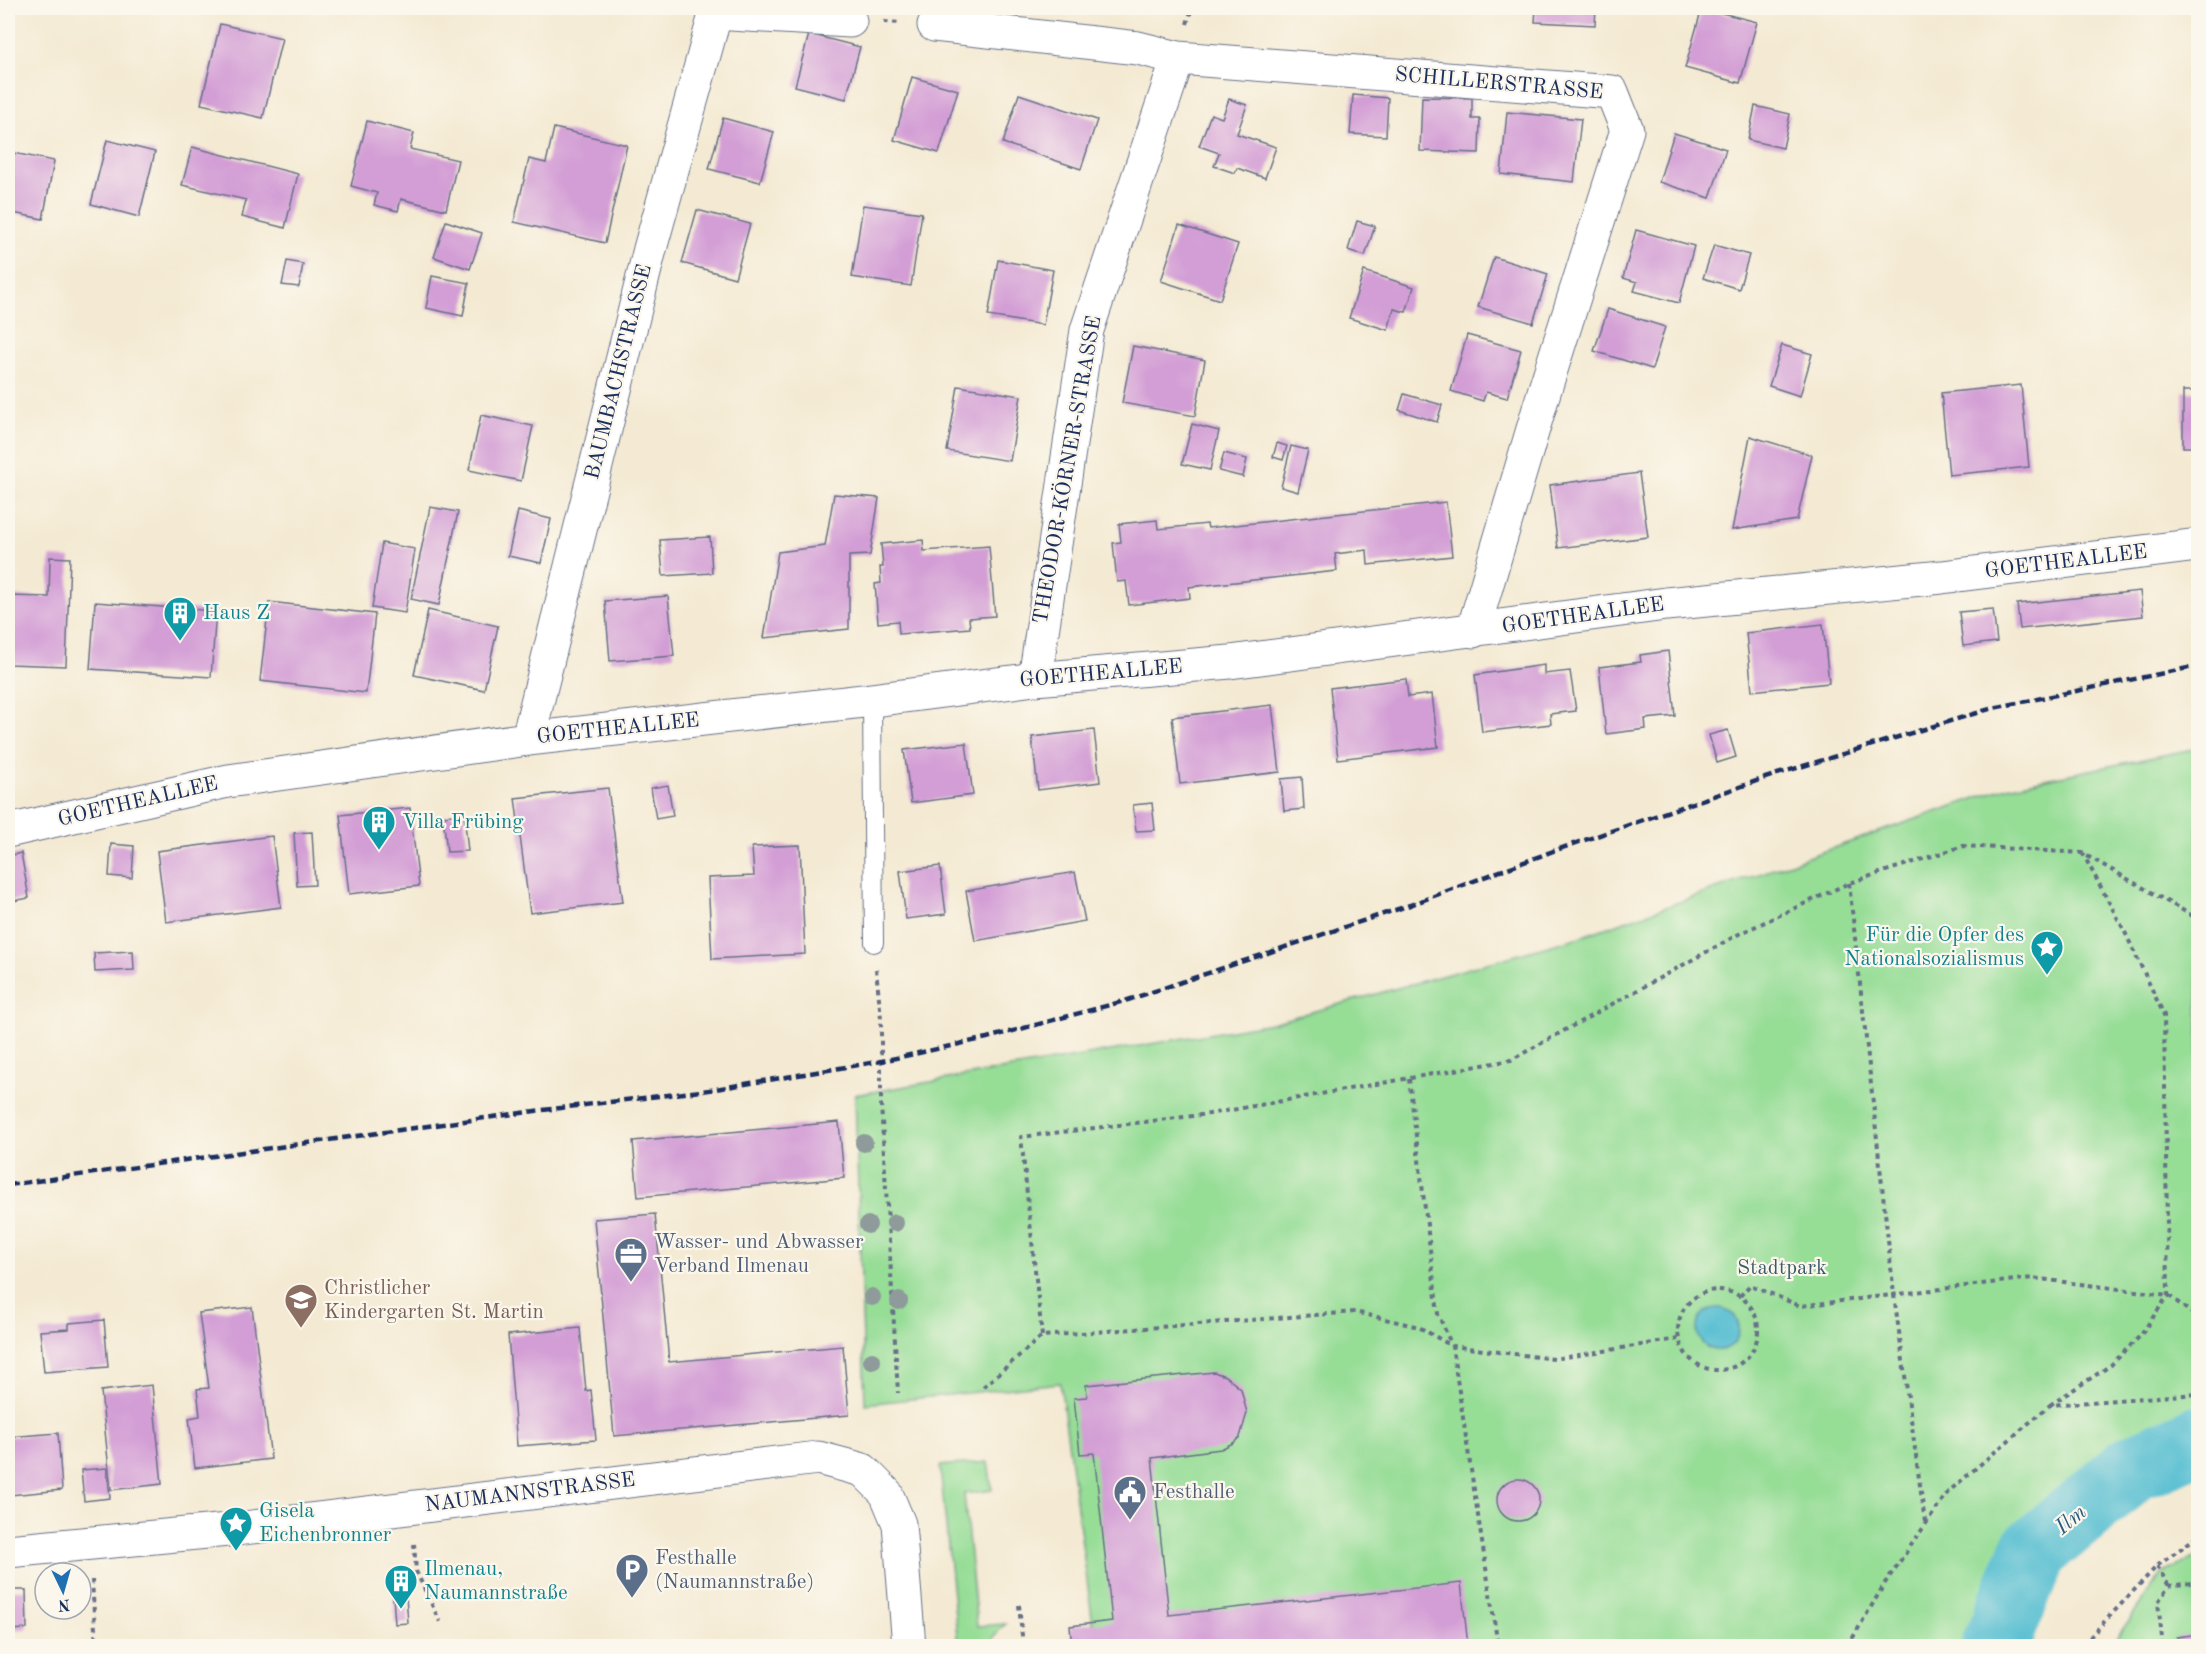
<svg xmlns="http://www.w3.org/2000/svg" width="2206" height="1654" font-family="'Old Standard TT',serif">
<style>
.green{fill:#96dd96;stroke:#58867a;stroke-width:1.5}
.water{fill:#55bed1;stroke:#387698;stroke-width:1.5}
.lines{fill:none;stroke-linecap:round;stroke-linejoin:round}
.river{stroke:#55bed1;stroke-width:68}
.building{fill:#d39ed5}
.lane-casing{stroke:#677087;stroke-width:20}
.street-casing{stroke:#677087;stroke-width:35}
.path{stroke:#677087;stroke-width:4;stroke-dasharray:4.5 4.5;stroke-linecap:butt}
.lane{stroke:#fff;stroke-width:18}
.street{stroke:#fff;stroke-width:33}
.rail{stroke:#1b2f5e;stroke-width:4.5;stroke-dasharray:9 4.5;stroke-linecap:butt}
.tree{fill:#8e9b9a}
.labels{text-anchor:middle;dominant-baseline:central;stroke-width:4.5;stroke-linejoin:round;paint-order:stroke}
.street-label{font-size:21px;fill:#1b2f5e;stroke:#fbf7ec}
.culture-label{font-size:21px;fill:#0d838f;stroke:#fbf7ec;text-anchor:start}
.service-label{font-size:21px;fill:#4e5e75;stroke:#fbf7ec;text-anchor:start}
.park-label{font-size:21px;fill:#3a5a6c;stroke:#fbf7ec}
.education-label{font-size:21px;fill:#785e54;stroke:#fbf7ec;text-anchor:start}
.water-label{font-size:22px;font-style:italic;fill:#2c5a80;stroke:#fbf7ec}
</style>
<rect width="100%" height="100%" fill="#fbf7ec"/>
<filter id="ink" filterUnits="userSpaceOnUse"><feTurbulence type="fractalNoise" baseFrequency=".0167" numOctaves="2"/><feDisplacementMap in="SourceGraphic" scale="12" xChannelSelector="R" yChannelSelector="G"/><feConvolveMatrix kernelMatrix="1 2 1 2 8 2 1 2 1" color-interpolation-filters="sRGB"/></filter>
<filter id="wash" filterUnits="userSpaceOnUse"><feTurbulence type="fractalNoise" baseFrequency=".008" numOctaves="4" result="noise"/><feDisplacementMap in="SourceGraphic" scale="24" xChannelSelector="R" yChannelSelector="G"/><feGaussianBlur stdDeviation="1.35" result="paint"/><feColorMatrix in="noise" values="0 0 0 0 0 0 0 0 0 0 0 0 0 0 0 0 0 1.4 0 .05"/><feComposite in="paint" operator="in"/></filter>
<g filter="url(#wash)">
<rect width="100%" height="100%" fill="#f4ead3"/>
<g class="green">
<path d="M2198 748V1440L2133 1468 2034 1551 1995 1646H1096L1060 1383 865 1404 855 1095 1272 1023 1577 938 2007 787Z"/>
<path d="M988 1462 992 1490 964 1494 977 1626 1006 1624 1000 1629 988 1646H958L940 1466Z"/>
<path d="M2198 1556V1646H2111L2161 1574Z"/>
</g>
<circle class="water" cx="1718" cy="1329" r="21"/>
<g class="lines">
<path class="river" d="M1995 1646 2034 1551 2133 1468 2198 1440"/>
</g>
<g id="blocks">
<g class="building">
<path d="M1399 8H1461L1460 14 1399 11Z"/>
<path d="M1536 8H1596L1595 25 1535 22Z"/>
<path d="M1702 8 1757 22 1740 83 1685 68Z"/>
<path d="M220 24 282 38 263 118 201 104Z"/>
<path d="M809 34 860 47 846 99 795 86Z"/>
<path d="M912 77 958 90 939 153 894 140Z"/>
<path d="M1019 94 1097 120 1081 169 1003 143Z"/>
<path d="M1353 95 1388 98 1386 136 1350 134Z"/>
<path d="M1422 97 1472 98V119H1480L1479 153 1420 151Z"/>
<path d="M1229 99 1247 105 1237 134 1276 147 1265 178 1237 168 1235 173 1214 166 1219 153 1199 146 1211 114 1222 118Z"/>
<path d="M1755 106 1790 114 1783 148 1748 140Z"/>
<path d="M1507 112 1581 119 1574 182 1501 174Z"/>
<path d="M723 118 774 132 760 182 709 169Z"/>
<path d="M367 121 414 133 410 149 458 160 446 210 401 199 398 211 374 205 377 193 351 186Z"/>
<path d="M554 128 627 145 605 243 514 222 529 159 546 163Z"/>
<path d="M1674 133 1726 149 1710 198 1659 182Z"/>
<path d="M107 140 155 152 139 217 91 204Z"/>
<path d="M192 147 298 174 285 228 242 217 246 200 182 185Z"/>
<path d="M8 152 54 161 43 219 8 212Z"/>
<path d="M863 205 922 213 911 286 852 277Z"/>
<path d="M697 210 750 224 735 278 682 263Z"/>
<path d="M446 221 482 233 470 269 434 257Z"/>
<path d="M1357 221 1375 226 1365 256 1348 250Z"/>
<path d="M1179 225 1238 244 1220 300 1161 281Z"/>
<path d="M1636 230 1694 246 1679 303 1634 291 1637 282 1623 278Z"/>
<path d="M1714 245 1749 255 1739 289 1703 278Z"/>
<path d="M1494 257 1548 274 1533 323 1478 307Z"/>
<path d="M998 260 1053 270 1043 325 988 316Z"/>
<path d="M287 261 303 264 299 287 282 285Z"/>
<path d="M1364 271 1414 287 1406 312 1394 309 1388 330 1349 318Z"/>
<path d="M432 276 469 283 463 316 426 308Z"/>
<path d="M1608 309 1665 327 1652 369 1594 351Z"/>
<path d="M1467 335 1521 350 1507 398 1486 392 1483 401 1451 391Z"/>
<path d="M1782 345 1812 354 1800 396 1769 386Z"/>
<path d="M1133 346 1205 360 1195 416 1122 403Z"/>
<path d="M2021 385 2029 467 1949 475 1941 393Z"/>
<path d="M958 386 1021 396 1010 461 947 451Z"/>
<rect x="2183" y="391" width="15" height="56"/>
<path d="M1404 394 1442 405 1437 422 1399 410Z"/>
<path d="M481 415 533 426 521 481 469 470Z"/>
<path d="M1192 424 1219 431 1210 470 1182 464Z"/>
<path d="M1750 436 1812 455 1797 520 1732 530Z"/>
<path d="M1277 443 1287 446 1283 460 1273 457Z"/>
<path d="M1291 446 1308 450 1298 492 1281 487Z"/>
<path d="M1224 453 1247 459 1243 477 1219 471Z"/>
<path d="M1639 473 1648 537 1558 548 1550 485Z"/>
<path d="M834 494 879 498 870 555 849 556V629L764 638 778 552 825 546Z"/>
<path d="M1446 502 1452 556 1368 565 1367 550 1335 554 1337 571 1189 587 1190 598 1129 605 1126 581 1117 582 1113 543 1121 542 1119 524 1157 520 1158 529 1207 524 1208 528Z"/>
<path d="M430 507 458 512 439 605 411 599Z"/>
<path d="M518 511 551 519 541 563 508 556Z"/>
<path d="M710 537 712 573 663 576 660 540Z"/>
<path d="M923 540 924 551 989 546 995 616 969 618 970 628 899 634 898 621 878 623 875 584 881 583 880 567H883L881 544Z"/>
<path d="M382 543 415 549 405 613 372 608Z"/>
<path d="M50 557 70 558 66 666 8 664V596L49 597Z"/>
<path d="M2140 591 2143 616 2020 629 2017 604Z"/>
<path d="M668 596 674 656 610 661 605 601Z"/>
<path d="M95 602 216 611 211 677 90 669Z"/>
<path d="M269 602 375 614 366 693 260 681Z"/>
<path d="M1993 609 1997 642 1963 646 1959 612Z"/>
<path d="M428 610 498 626 484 690 414 675Z"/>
<path d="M1823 624 1829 683 1752 691 1746 633Z"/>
<path d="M1668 651 1675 716 1645 719 1646 729 1606 734 1599 667 1641 662 1640 655Z"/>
<path d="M1544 665V674L1570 671 1576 711 1550 714 1551 724 1482 732 1475 675Z"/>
<path d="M1406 679 1408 697 1432 694 1438 747 1338 759 1330 688Z"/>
<path d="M1272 705 1280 772 1180 784 1172 717Z"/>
<path d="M1094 730 1100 782 1038 790 1032 737Z"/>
<path d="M1728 730 1736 757 1717 763 1709 735Z"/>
<path d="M966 743 973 795 911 803 904 750Z"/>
<path d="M1302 777 1304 809 1284 811 1281 779Z"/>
<path d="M668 785 673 816 656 819 651 788Z"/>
<path d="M608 788 623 902 530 913 515 798Z"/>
<path d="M1152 803 1155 830 1136 831 1133 805Z"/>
<path d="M410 808 419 886 349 894 340 815Z"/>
<path d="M464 814 468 851 447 852 443 816Z"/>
<path d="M312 832 315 885 297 886 294 833Z"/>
<path d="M272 836 281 907 166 922 157 851Z"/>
<path d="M111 844 134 846 132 878 109 876Z"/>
<path d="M800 845 805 954 712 959 708 878 754 876 752 847Z"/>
<path d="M21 853 29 898 8 902V856Z"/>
<path d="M940 866 946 914 906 919 900 871Z"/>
<path d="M1075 872 1085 921 975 941 966 891Z"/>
<path d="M133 951 134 970 95 972 94 953Z"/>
<path d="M839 1122 844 1178 638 1197 633 1141Z"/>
<path d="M655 1214 669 1362 843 1346 849 1415 614 1436 594 1219Z"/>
<path d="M252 1307 271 1459 195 1468 189 1418 200 1416 197 1389 209 1388 199 1313Z"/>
<path d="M104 1320 108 1367 44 1372 40 1331 69 1329V1323Z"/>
<path d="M580 1328 586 1391 591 1390 596 1440 517 1446 508 1335Z"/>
<path d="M1214 1372 1225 1376 1241 1389 1247 1413 1240 1437 1233 1443 1221 1449 1152 1458 1169 1615 1461 1583 1468 1646H1072L1070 1626 1112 1621 1094 1453 1080 1454 1074 1398 1087 1397 1086 1385Z"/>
<path d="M152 1385 162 1484 111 1490 101 1391Z"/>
<path d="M58 1433 62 1490 10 1495 8 1437Z"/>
<path d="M107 1468 110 1498 84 1501 81 1470Z"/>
<circle cx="1518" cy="1500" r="21"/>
<path d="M8 1590H26L27 1629 8 1630Z"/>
<path d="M406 1596 408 1623 395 1624 393 1597Z"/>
<path d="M2198 1634V1646H2178L2177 1637Z"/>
</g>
</g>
</g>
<g filter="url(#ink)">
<use href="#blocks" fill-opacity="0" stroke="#677087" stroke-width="1.5"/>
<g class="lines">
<g class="lane-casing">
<path id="lane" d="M872 700 874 943"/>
</g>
<g class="street-casing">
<g id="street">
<path d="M714 13 850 21"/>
<path d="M934 25 1138 48 1178 58 1612 92 1627 130 1544 392 1473 631"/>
<path d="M1035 679 1087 330 1178 58"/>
<path d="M528 739 650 249 717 8"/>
<path d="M8 831 228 781 528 739 872 700 1035 679 1230 662 1666 604 1942 577 2198 545"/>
<path d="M8 1551 228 1530 818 1458 863 1470 886 1493 899 1524 909 1646"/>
</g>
</g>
<g class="path">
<path d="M884 22 900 23"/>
<path d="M1187 24 1192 8"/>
<path d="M1849 883 1894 1295 1925 1522"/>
<path d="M876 969 881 1018V1104L898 1393"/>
<path d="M1409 1079 1438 1314 1452 1346 1498 1646"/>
<circle cx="1718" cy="1330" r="40"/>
<path d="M1740 1296 1750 1285 1800 1306 2032 1278 2168 1295 2198 1318"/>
<path d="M1042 1336 1021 1137 1209 1114 1511 1060 1739 934 1849 883 1963 846 2082 853 2198 919"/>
<path d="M983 1387 1042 1336 1355 1312 1419 1327 1452 1346 1554 1359 1678 1339"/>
<path d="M2050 1405 2111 1365 2141 1335 2168 1295 2164 1015 2124 930 2083 854"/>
<path d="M414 1544 416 1571 440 1622"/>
<path d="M2157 1566 2169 1586"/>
<path d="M92 1580 96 1646"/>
<path d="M1019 1605 1023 1646"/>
<path d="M1848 1646 1885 1583 1948 1492 2050 1405 2198 1394"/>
<path d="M2086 1646 2091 1636 2157 1566 2198 1536"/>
<path d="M2163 1646 2158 1602 2169 1586 2198 1582"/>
</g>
<use href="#lane" class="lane"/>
<use href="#street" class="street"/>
<path class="rail" d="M8 1185 535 1111 709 1090 882 1061 987 1038 1128 1000 1410 905 1556 850 1774 775 1993 708 2198 666"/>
</g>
<g class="tree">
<circle cx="864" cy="1143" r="9"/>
<circle cx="895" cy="1223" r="9"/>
<circle cx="868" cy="1225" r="9"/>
<circle cx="872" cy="1297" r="9"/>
<circle cx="899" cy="1301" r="9"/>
<circle cx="872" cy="1361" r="9"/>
</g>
</g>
<defs>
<g id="building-pin" transform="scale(1.725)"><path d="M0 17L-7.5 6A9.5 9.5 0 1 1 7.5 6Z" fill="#0f9aa8" stroke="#fbf7ec"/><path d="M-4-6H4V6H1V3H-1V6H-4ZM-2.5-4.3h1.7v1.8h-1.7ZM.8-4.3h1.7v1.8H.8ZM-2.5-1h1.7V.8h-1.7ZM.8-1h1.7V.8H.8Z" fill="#fff"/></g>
<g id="sight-pin" transform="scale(1.725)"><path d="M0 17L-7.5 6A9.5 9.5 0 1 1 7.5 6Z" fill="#0f9aa8" stroke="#fbf7ec"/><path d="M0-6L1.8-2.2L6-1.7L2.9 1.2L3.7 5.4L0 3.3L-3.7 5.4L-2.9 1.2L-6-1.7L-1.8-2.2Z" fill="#fff"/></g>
<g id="office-pin" transform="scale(1.725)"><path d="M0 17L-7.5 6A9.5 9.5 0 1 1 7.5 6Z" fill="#5c6f8a" stroke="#fbf7ec"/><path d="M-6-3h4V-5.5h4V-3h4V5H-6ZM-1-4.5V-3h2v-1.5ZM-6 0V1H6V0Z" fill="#fff"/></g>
<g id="school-pin" transform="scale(1.725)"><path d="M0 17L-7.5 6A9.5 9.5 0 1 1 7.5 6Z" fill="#8d6e63" stroke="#fbf7ec"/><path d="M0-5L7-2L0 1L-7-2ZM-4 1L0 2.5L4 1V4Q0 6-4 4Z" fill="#fff"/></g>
<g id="civic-pin" transform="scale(1.725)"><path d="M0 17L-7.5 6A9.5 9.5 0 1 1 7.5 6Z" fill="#5c6f8a" stroke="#fbf7ec"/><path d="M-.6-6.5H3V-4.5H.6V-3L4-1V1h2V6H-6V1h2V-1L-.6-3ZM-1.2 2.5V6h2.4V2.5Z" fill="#fff"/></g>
<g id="parking-pin" transform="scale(1.725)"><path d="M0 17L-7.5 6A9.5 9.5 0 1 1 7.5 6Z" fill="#5c6f8a" stroke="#fbf7ec"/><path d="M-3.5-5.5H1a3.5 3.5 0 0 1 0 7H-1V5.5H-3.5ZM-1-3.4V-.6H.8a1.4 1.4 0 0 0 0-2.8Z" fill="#fff"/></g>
</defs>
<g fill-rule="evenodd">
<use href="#building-pin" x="180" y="613"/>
<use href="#building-pin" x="379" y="822"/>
<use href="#sight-pin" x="2047" y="947"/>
<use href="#office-pin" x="631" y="1254"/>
<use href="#school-pin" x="301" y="1300"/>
<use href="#civic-pin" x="1130" y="1492"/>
<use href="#sight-pin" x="236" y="1523"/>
<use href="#parking-pin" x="632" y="1570"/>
<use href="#building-pin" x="401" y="1581"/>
</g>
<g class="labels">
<g class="street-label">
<text transform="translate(1499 84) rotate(5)">SCHILLERSTRASSE</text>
<text transform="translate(619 372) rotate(-76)">BAUMBACHSTRASSE</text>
<text transform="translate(1068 470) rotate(-80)">THEODOR-KÖRNER-STRASSE</text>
<text transform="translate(2066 562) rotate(-7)">GOETHEALLEE</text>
<text transform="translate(1583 616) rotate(-8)">GOETHEALLEE</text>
<text transform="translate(1101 674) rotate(-5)">GOETHEALLEE</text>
<text transform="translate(618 729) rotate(-6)">GOETHEALLEE</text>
<text transform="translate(138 802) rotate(-13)">GOETHEALLEE</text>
<text transform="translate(530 1493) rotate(-7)">NAUMANNSTRASSE</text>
</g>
<g class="culture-label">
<text x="203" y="613">Haus Z</text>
<text x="402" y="822">Villa Frübing</text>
<text x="2024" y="935" text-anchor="end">Für die Opfer des<tspan x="2024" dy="24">Nationalsozialismus</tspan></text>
<text x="259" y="1511">Gisela<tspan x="259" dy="24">Eichenbronner</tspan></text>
<text x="424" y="1569">Ilmenau,<tspan x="424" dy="24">Naumannstraße</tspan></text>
</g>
<g class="service-label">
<text x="654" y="1242">Wasser- und Abwasser<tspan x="654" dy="24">Verband Ilmenau</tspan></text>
<text x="1153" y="1492">Festhalle</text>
<text x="655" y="1558">Festhalle<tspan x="655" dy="24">(Naumannstraße)</tspan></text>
</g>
<g class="park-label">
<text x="1782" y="1268">Stadtpark</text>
</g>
<g class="education-label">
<text x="324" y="1288">Christlicher<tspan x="324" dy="24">Kindergarten St. Martin</tspan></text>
</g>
<g class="water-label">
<text transform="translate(2071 1520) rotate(-40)">Ilm</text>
</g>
</g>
<rect width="2206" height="1654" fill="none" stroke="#fbf7ec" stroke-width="30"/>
<g transform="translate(63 1591) rotate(175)"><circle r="28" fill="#fbf7ec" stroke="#a1a7b3" stroke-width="1.5"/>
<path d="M0-4.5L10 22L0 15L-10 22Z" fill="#1f6fb2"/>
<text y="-9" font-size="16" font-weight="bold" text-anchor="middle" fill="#1b2f5e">N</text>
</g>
</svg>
